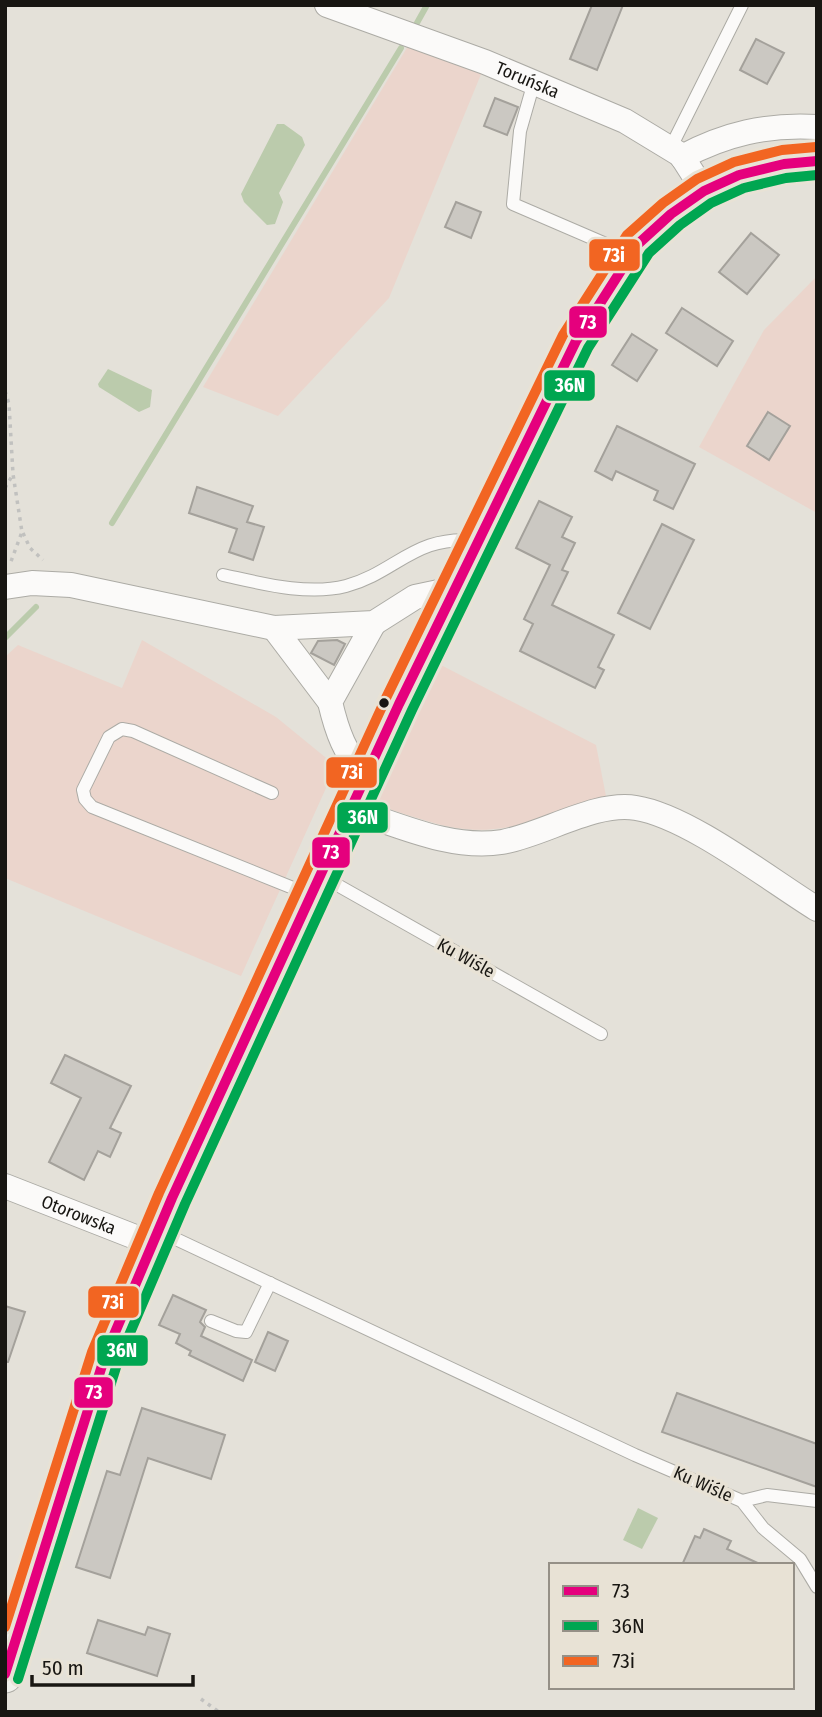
<svg xmlns="http://www.w3.org/2000/svg" width="822" height="1717" font-family="'Fira Sans Condensed',sans-serif">
<style>
.green{fill:#ebd5cc}
.water{fill:#bbcbac}
.lines{fill:none;stroke-linecap:round;stroke-linejoin:round}
.stream{stroke:#bbcbac;stroke-width:6}
.building{fill:#cbc8c2;stroke:#a4a19b;stroke-width:2}
.lane-casing{stroke:#acaba5;stroke-width:14}
.street-casing{stroke:#acaba5;stroke-width:26}
.secondary-casing{stroke:#acaba5;stroke-width:37}
.path{stroke:#c1c1bf;stroke-width:3.5;stroke-dasharray:3.5 5;stroke-linecap:butt}
.lane{stroke:#fbfaf9;stroke-width:12}
.street{stroke:#fbfaf9;stroke-width:24}
.secondary{stroke:#f1f0eb;stroke-width:35}
.bus-1-casing{stroke:#e8e2d5;stroke-width:16}
.bus-2-casing{stroke:#e8e2d5;stroke-width:16}
.bus-3-casing{stroke:#e8e2d5;stroke-width:16}
.bus-1{stroke:#e5007d;stroke-width:10}
.bus-2{stroke:#00a651;stroke-width:10}
.bus-3{stroke:#f26522;stroke-width:10}
.bus-dot{fill:#181612;stroke:#e8e2d5;stroke-width:2.5}
.labels{text-anchor:middle;dominant-baseline:central;stroke-width:7;stroke-linejoin:round;paint-order:stroke}
.street-label{font-size:18px;fill:#181612;stroke:#e8e2d5}
.line-badge{stroke:#e8e2d5;stroke-width:2.5}
.badge-label{font-size:19px;text-anchor:middle;font-weight:bold;fill:#fff}
</style>
<rect width="100%" height="100%" fill="#e4e1d9"/>
<g class="green">
<path d="M411 41 484 67 389 298 278 416 203 387Z"/>
<path d="M817 276V513L699 447 764 330Z"/>
<path d="M142 640 276 717 336 766 241 976 5 878V657L18 645 122 688Z"/>
<path d="M439 664 596 745 606 796C594 806 574 809 560 813 478 840 459 832 380 806L377 794Z"/>
</g>
<g class="water">
<path d="M277 124H284L302 137 305 145 279 193 283 202 275 224 267 225 244 202 241 194Z"/>
<path d="M108 369 152 390 150 407 139 412 99 387 98 384Z"/>
<path d="M638 1508 658 1518 642 1549 623 1540Z"/>
</g>
<g class="lines">
<g class="stream">
<path d="M413 30 427 5"/>
<path d="M112 523 401 48"/>
<path d="M5 638 36 607"/>
</g>
</g>
<g class="building">
<path d="M592 5H623L597 70 570 59Z"/>
<path d="M756 39 784 53 767 84 740 70Z"/>
<path d="M495 98 518 107 507 135 484 126Z"/>
<path d="M456 202 481 212 471 238 445 227Z"/>
<path d="M751 233 779 255 747 294 719 272Z"/>
<path d="M682 308 733 341 717 366 666 333Z"/>
<path d="M632 334 657 350 637 381 612 365Z"/>
<path d="M768 412 790 426 769 460 747 446Z"/>
<path d="M617 426 695 464 673 509 654 500 658 491 616 471 612 480 595 471Z"/>
<path d="M197 487 253 506 247 522 264 527 253 560 229 552 237 529 189 513Z"/>
<path d="M539 501 572 517 562 537 575 543 562 570 568 572 552 605 614 635 598 667 604 670 595 688 520 651 533 624 524 619 550 565 516 548Z"/>
<path d="M662 524 694 540 650 629 618 613Z"/>
<path d="M337 640 345 644 334 665 311 653 318 641Z"/>
<path d="M65 1055 131 1086 110 1128 121 1133 110 1157 98 1151 84 1180 49 1162 81 1098 51 1083Z"/>
<path d="M173 1295 206 1310 200 1322 205 1327 201 1336 252 1360 243 1381 189 1355 191 1351 176 1343 180 1334 159 1325Z"/>
<path d="M5 1306 25 1312 8 1362H5Z"/>
<path d="M268 1332 288 1341 275 1371 255 1362Z"/>
<path d="M677 1393 817 1444V1487L662 1432Z"/>
<path d="M142 1408 225 1435 211 1479 148 1458 110 1578 76 1567 107 1471 120 1475Z"/>
<path d="M704 1529 731 1541 727 1549 762 1565H682L695 1536 700 1538Z"/>
<path d="M98 1620 145 1635 148 1627 170 1634 157 1676 87 1653Z"/>
</g>
<g class="lines">
<g class="lane-casing">
<g id="lane">
<path d="M534 82 520 131 513 204 629 254"/>
<path d="M671 147 742 5"/>
<path d="M223 575C260 583 307 596 346 586 397 572 415 534 477 541"/>
<path d="M272 793 133 731 122 729 109 737 83 790 85 799 92 807 308 894"/>
<path d="M332 882 601 1034"/>
<path d="M161 1232 635 1455 742 1501 763 1528 800 1559 817 1587"/>
<path d="M211 1321 236 1331 246 1332 270 1283"/>
<path d="M742 1501 767 1495 817 1501"/>
</g>
</g>
<g class="street-casing">
<g id="street">
<path id="s1" d="M327 5 485 62 625 121 681 155 704 191"/>
<path d="M682 157C725 134 767 124 817 127"/>
<path d="M5 587 32 583 71 585 274 628 374 623 415 597 453 589"/>
<path d="M274 628 330 702"/>
<path d="M366 777C345 754 337 732 330 702L374 623"/>
<path d="M352 810C399 825 451 850 502 842 543 835 595 801 636 808 688 816 770 880 817 909"/>
<path id="s2" d="M5 1186 153 1244"/>
</g>
</g>
<g class="secondary-casing">
<path id="secondary" d="M5 1675 105 1356 172 1198 399 704 576 341 638 244 671 214 704 191 739 175 784 164 817 161"/>
</g>
<g class="path">
<path d="M5 391 9 404 13 474 22 532 10 564"/>
<path d="M5 488 12 476"/>
<path d="M23 533 30 548 43 560"/>
<path d="M201 1699 219 1712"/>
</g>
<use href="#lane" class="lane"/>
<use href="#street" class="street"/>
<use href="#secondary" class="secondary"/>
<g class="bus-1-casing">
<path id="bus-1" d="M5 1674 105 1356 172 1198 399 704 576 341 638 244 671 214 704 191 739 175 784 164 817 161"/>
</g>
<g class="bus-2-casing">
<path id="bus-2" d="M18 1679 118 1361 185 1204 412 710 588 348 649 253 680 225 711 203 744 188 786 178 817 175"/>
</g>
<g class="bus-3-casing">
<path id="bus-3" d="M5 1627 92 1352 159 1193 386 698 563 335 627 235 663 203 697 179 734 162 782 150 816 147"/>
</g>
<use href="#bus-1" class="bus-1"/>
<use href="#bus-2" class="bus-2"/>
<use href="#bus-3" class="bus-3"/>
</g>
<circle class="bus-dot" cx="384" cy="703" r="6"/>
<g class="labels">
<g class="street-label">
<text stroke="none"><textPath href="#s1" startOffset="214">Toruńska</textPath></text>
<text transform="translate(466 958) rotate(29)">Ku Wiśle</text>
<text stroke="none"><textPath href="#s2" startOffset="79">Otorowska</textPath></text>
<text transform="translate(703 1484) rotate(24)">Ku Wiśle</text>
</g>
</g>
<g class="line-badge">
<rect x="588" y="238" width="53" height="34" rx="7" fill="#f26522"/>
<rect x="568" y="305" width="40" height="34" rx="7" fill="#e5007d"/>
<rect x="543" y="369" width="53" height="33" rx="7" fill="#00a651"/>
<rect x="325" y="756" width="53" height="33" rx="7" fill="#f26522"/>
<rect x="336" y="801" width="53" height="33" rx="7" fill="#00a651"/>
<rect x="311" y="836" width="40" height="33" rx="7" fill="#e5007d"/>
<rect x="87" y="1285" width="53" height="34" rx="7" fill="#f26522"/>
<rect x="96" y="1334" width="53" height="33" rx="7" fill="#00a651"/>
<rect x="73" y="1376" width="41" height="33" rx="7" fill="#e5007d"/>
</g>
<g class="badge-label">
<text x="614" y="262">73i</text>
<text x="588" y="329">73</text>
<text x="570" y="392">36N</text>
<text x="352" y="779">73i</text>
<text x="363" y="824">36N</text>
<text x="331" y="859">73</text>
<text x="113" y="1309">73i</text>
<text x="122" y="1357">36N</text>
<text x="94" y="1399">73</text>
</g>
<rect width="822" height="1717" fill="none" stroke="#181612" stroke-width="14"/>
<rect x="549" y="1563" width="245" height="126" fill="#e8e2d5" stroke="#959087" stroke-width="2"/>
<rect x="563" y="1586" width="35" height="10" fill="#e5007d" stroke="#959087" stroke-width="2"/>
<text x="612" y="1598" font-size="21" fill="#181612">73</text>
<rect x="563" y="1621" width="35" height="10" fill="#00a651" stroke="#959087" stroke-width="2"/>
<text x="612" y="1633" font-size="21" fill="#181612">36N</text>
<rect x="563" y="1656" width="35" height="10" fill="#f26522" stroke="#959087" stroke-width="2"/>
<text x="612" y="1668" font-size="21" fill="#181612">73i</text>
<path d="M32 1675v10h161v-10" fill="none" stroke="#181612" stroke-width="3.5"/>
<text x="42" y="1675" font-size="21" fill="#181612" stroke="#e8e2d5" stroke-width="5" paint-order="stroke">50 m</text>
</svg>
